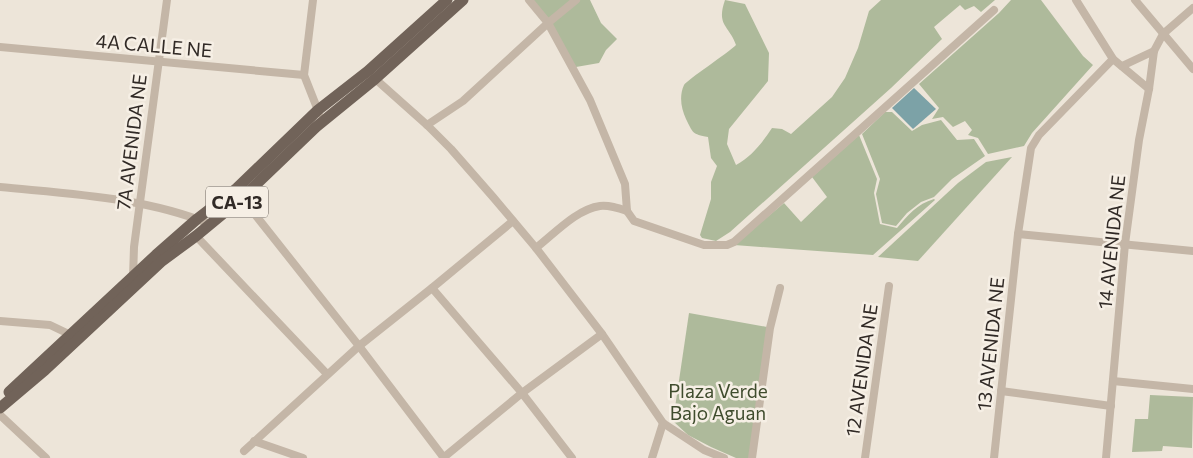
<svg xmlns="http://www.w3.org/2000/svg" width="1193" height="458" font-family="Commissioner,sans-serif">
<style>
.green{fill:#aeba9b}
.water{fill:#7ca2a7}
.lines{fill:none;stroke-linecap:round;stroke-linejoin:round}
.minor{stroke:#c4b6a7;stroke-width:8}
.primary{stroke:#716359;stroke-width:11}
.labels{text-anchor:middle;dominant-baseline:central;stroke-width:5;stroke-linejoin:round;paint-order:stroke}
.shield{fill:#f6efe5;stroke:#6c655f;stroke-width:1}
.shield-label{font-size:18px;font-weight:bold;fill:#312a26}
.street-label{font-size:19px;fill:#312a26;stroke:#f6efe5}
.park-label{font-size:19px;fill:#3f4c2d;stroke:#f6efe5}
</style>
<rect width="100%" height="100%" fill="#ede5d9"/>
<g class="green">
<path d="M532 0H590L601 23 617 39 606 50 599 63 576 67Z"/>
<path d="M725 0 745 4 769 53 768 81 729 129 727 144 736 165C752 156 762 143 772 128L782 129 791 134 832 97 845 78 858 48 869 11 881 0H995L981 12 974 6 965 10 960 5 934 27 942 39 891 88 730 232 716 241 702 238 700 235 711 199V182L717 166 711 158 708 137C692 134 693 133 686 119 681 108 679 96 684 85 687 80 728 53 736 45 729 25 716 26 725 0Z"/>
<path d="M1011 0H1041L1083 56 1093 65 1032 133 1024 146 988 154 978 138 968 135 972 130 965 121 953 127 943 117 932 119 939 108 919 84 999 13Z"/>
<path d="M885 112H892L912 131 922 125 941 120 957 140 974 139 985 156 952 179 934 197 921 202 907 213 896 226 882 223 876 194 880 179 862 134Z"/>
<path d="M859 135 877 179 874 193 880 224 897 228C908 215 917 204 934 199L935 200 873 255 734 245 784 203 801 222 827 197 812 177Z"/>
<path d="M1012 157 918 261 878 257 958 183 986 162Z"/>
<path d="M689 313 767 327 753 458H736L711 447 688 435 673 421Z"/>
<path d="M1150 395 1193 397 1192 448 1163 446 1162 451 1132 452 1135 419H1148Z"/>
</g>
<path class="water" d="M914 88 936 109 913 129 892 108Z"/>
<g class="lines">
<g class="minor">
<path d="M313 0 304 75 319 113"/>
<path d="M529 0 548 23 590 100 625 184 627 211 634 221 704 245H727L734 242 994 10"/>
<path d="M1076 0 1113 59 1149 89"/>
<path d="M1135 0 1193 69"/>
<path d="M0 47 304 75"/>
<path d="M1122 66 1154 51"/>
<path d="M372 76 427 125 451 149 493 197 536 248 602 334 663 423 704 450 724 458"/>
<path d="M427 125 463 101 548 23 576 0"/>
<path d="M0 187C70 194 144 197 210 224"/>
<path d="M242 198 359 346 444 458"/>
<path d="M1018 234 1193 251"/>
<path d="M196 236 327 374"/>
<path d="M536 248C554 234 577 209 600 206 609 205 618 208 627 211"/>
<path d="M133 278 134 247 167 0"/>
<path d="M432 288 522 393 572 458"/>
<path d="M0 321 50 325 73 336"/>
<path d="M1113 381 1193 389"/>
<path d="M1001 391 1111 406"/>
<path d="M0 415 46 458"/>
<path d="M254 441 303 458"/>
<path d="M244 451 359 346 432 288 513 221"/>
<path d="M443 458 522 393 602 334"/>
<path d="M652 458 663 423"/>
<path d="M752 458 770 328 780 288"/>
<path d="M865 458 889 286"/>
<path d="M994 458 1018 234 1031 148 1039 135 1113 59"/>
<path d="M1106 458 1125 244 1139 140 1149 89 1154 51 1163 34 1193 8"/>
</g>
<g class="primary">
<path d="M9 392 156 255 197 219 237 188 318 110 368 71 447 0"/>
<path d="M0 408 45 370 162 261 196 236 242 198 316 127 375 79 463 0"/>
</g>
</g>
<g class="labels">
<rect class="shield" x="206" y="186.5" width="62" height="31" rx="4"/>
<g class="shield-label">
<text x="237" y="202">CA-13</text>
</g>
<g class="street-label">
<text transform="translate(154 45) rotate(5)">4A CALLE NE</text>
<text transform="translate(131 142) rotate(-83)">7A AVENIDA NE</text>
<text transform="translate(1111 242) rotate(-84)">14 AVENIDA NE</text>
<text transform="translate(990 344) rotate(-84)">13 AVENIDA NE</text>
<text transform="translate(861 370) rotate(-82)">12 AVENIDA NE</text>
</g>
<g class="park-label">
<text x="718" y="390">Plaza Verde<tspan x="718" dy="22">Bajo Aguan</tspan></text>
</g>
</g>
</svg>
